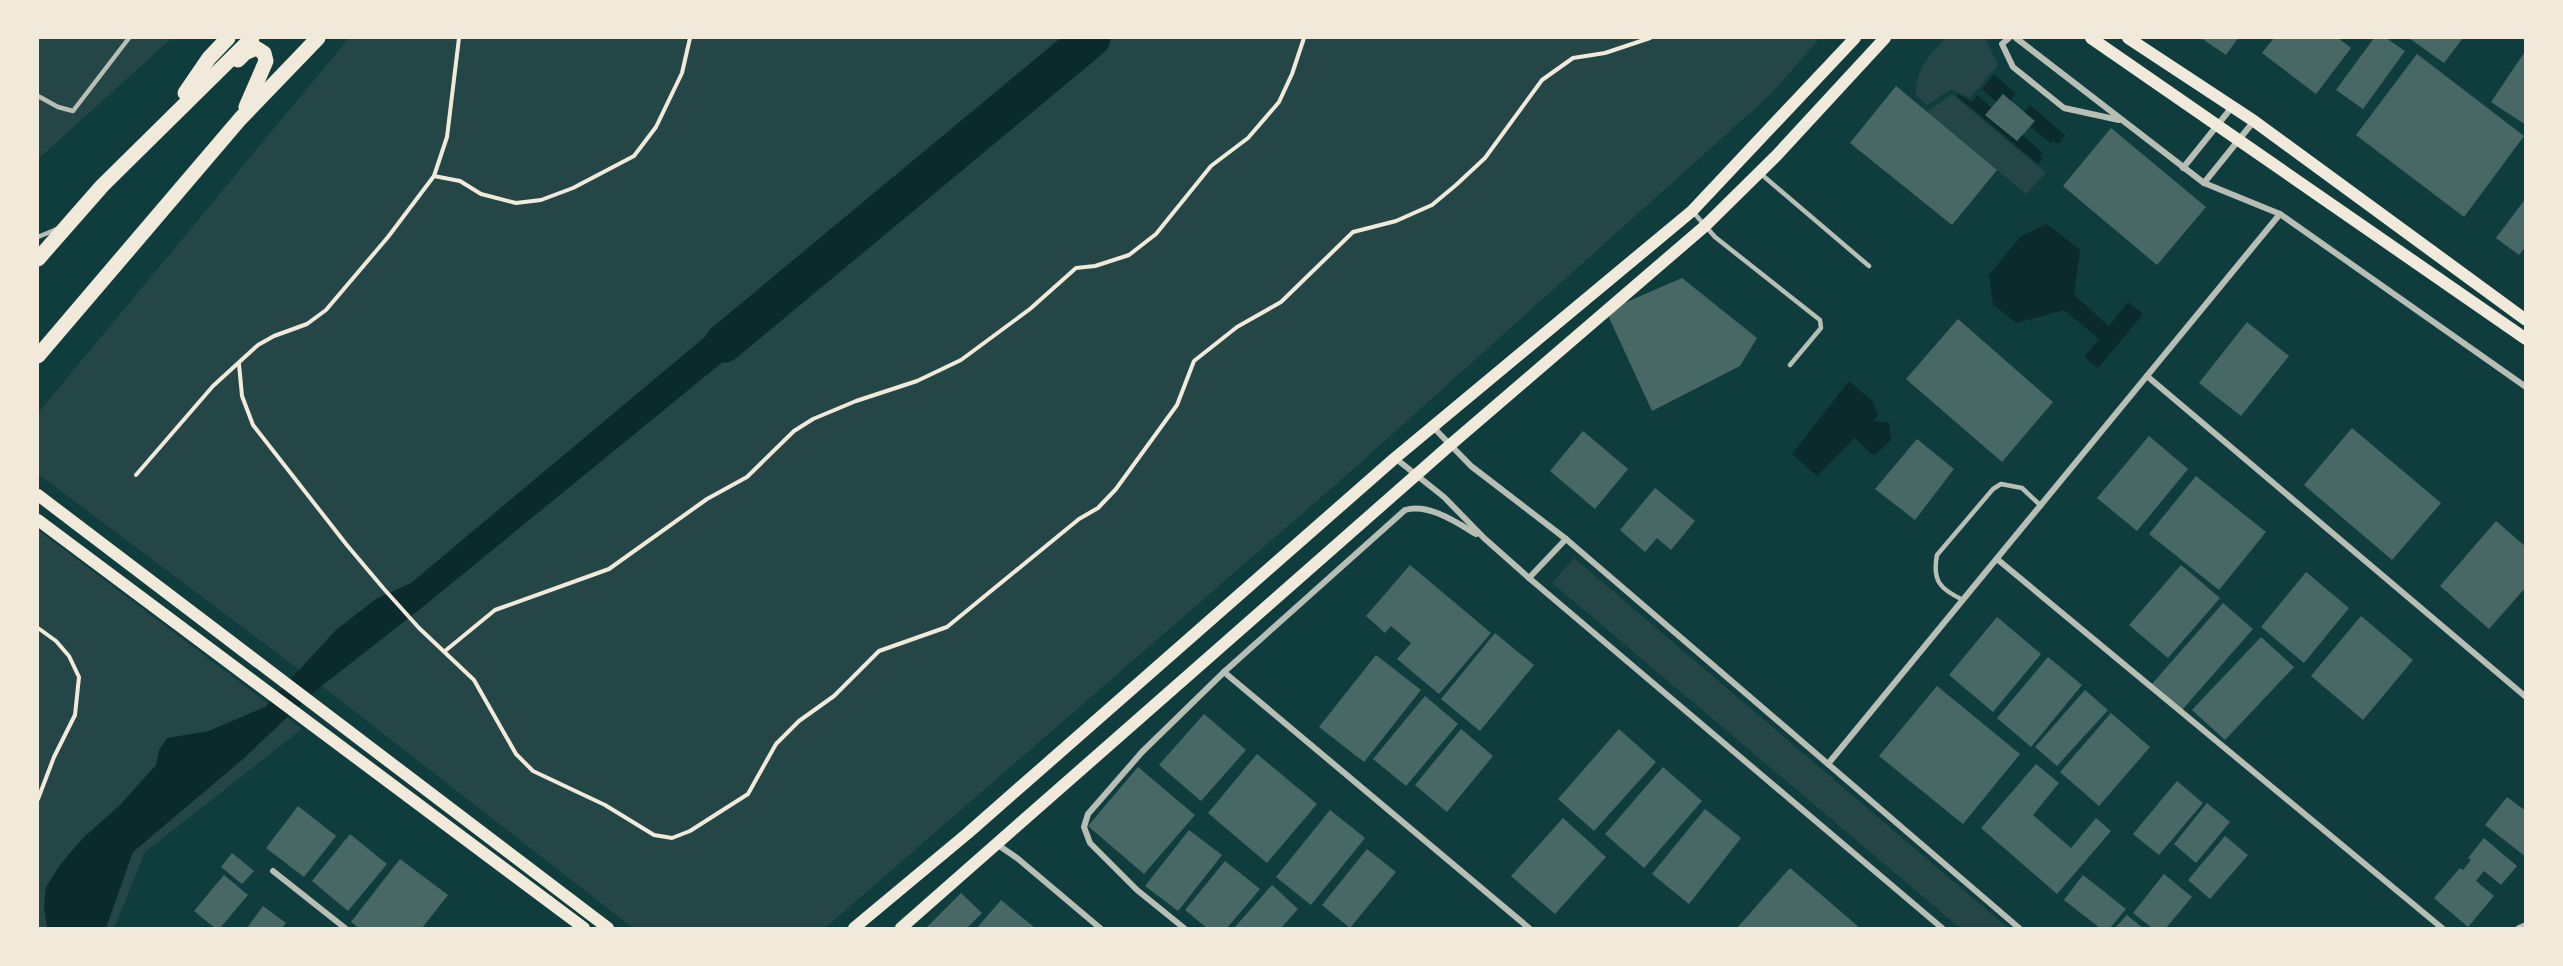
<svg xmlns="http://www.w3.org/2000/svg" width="2563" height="966" font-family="'Source Sans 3',sans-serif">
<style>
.green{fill:#244646}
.water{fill:#0a2a2b}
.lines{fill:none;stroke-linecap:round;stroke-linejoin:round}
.river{stroke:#0a2a2b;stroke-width:39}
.building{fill:#486865}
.path{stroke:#f1e9da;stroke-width:4}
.service{stroke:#b8beb3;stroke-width:4.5}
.minor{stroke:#b8beb3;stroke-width:6}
.secondary{stroke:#f1e9da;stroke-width:12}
.primary{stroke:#f1e9da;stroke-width:15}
</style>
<rect width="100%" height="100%" fill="#0f3d3e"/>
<g class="green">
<path d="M38 38H172L38 159Z"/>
<path d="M349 38H1820L1770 95 1349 473 825 928H633L340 700 38 474V413Z"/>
<path d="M1945 38H1985L1998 65 1970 98 1951 89 1927 105 1916 95C1916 69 1928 57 1945 38Z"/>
<path d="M1952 94 2046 173 2026 194 1927 112Z"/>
<path d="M38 530 302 729 145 852 114 928H38Z"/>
<path d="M1574 558 2008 928H1960L1552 583Z"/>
</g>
<g class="water">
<path d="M1994 75 2016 93 2010 101 2002 94 1997 102 1982 89Z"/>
<path d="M1958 94 1972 102 1977 95 1992 108 1986 116 2017 141 2022 135 2043 153 2040 156 2043 158 2038 164 1957 96Z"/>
<path d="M2030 105 2065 135 2059 144 2053 141 2051 144 2030 126 2024 112Z"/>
<path d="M2047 224 2080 250 2074 295 2109 326 2128 302 2143 314 2098 368 2084 357 2099 339 2064 310 2016 323 1993 304 1989 275 2020 237Z"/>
<path d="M755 295 774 320 424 606 314 692 243 759 133 852 106 928H47L44 906 46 887 60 865 82 839 120 805 156 765 159 750 167 738 209 731 265 707 336 630 376 599 411 583Z"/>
<path d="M1849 381 1873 402 1878 415 1873 421 1889 423 1891 440 1874 456 1855 438 1817 476 1792 454Z"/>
</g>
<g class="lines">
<path class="river" d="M724 343 1091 38"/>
</g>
<g class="building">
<path d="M2201 38H2238L2226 55Z"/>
<path d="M2274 38H2338L2351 48 2316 94 2262 53Z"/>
<path d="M2374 38H2386L2405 51 2363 109 2336 90Z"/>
<path d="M2409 38H2463L2444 63Z"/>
<path d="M2526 50V125L2491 102Z"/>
<path d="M2417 54 2524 136 2464 217 2356 135Z"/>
<path d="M1896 86 1997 170 1952 225 1850 143Z"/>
<path d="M2003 94 2035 121 2017 141 1985 115Z"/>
<path d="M2111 128 2206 207 2157 265 2063 186Z"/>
<path d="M2526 198V246L2519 255 2496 238Z"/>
<path d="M1682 278 1757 338 1740 366 1652 411 1606 311Z"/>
<path d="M1958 319 2053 402 2002 462 1906 379Z"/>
<path d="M2247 322 2289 356 2241 416 2199 383Z"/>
<path d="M2352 428 2441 503 2392 560 2304 485Z"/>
<path d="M1583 431 1628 469 1595 509 1550 471Z"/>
<path d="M2149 436 2188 469 2137 531 2097 498Z"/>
<path d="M1917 439 1954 469 1915 520 1875 489Z"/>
<path d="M2196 476 2266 532 2219 590 2149 534Z"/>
<path d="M1655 488 1695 521 1671 550 1657 538 1645 552 1620 530Z"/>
<path d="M2496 521 2526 547V587L2489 629 2440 586Z"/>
<path d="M1410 565 1491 633 1439 694 1397 659 1411 643 1391 626 1385 633 1366 616Z"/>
<path d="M2181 565 2220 598 2168 658 2129 625Z"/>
<path d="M2306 572 2349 608 2304 663 2261 627Z"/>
<path d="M2223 603 2253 629 2182 710 2152 684Z"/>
<path d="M2361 616 2413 660 2363 720 2311 676Z"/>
<path d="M1997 617 2041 654 1993 712 1949 675Z"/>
<path d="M1495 633 1534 665 1480 731 1441 699Z"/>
<path d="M2261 637 2294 667 2225 740 2192 710Z"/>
<path d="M1376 655 1421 690 1364 762 1319 727Z"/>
<path d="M2048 657 2082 685 2031 747 1997 718Z"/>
<path d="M1937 686 2020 754 1963 824 1879 756Z"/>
<path d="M2085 690 2108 710 2057 766 2035 747Z"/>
<path d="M1425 696 1458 724 1406 786 1373 759Z"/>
<path d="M2111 713 2150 747 2099 806 2060 772Z"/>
<path d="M1204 714 1246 750 1201 801 1159 765Z"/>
<path d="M1461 729 1493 756 1447 812 1415 785Z"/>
<path d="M1619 729 1656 762 1594 831 1558 799Z"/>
<path d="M1257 754 1317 804 1267 863 1208 813Z"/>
<path d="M2036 764 2059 783 2033 815 2071 848 2096 818 2111 831 2057 894 1981 828Z"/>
<path d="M1138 767 1195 815 1144 874 1088 826Z"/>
<path d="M1663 767 1702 801 1644 868 1605 834Z"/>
<path d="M2177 781 2203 803 2159 855 2133 834Z"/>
<path d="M2507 797 2526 811V857L2485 825Z"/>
<path d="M2207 803 2230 822 2196 863 2174 844Z"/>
<path d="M298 806 336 836 304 877 266 848Z"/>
<path d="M1705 809 1741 838 1689 904 1652 874Z"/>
<path d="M1330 810 1365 838 1311 905 1276 877Z"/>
<path d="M1563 818 1606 857 1555 914 1511 876Z"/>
<path d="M1189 830 1222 855 1178 911 1145 886Z"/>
<path d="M350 834 387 864 348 911 312 881Z"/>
<path d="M2225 836 2248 855 2210 899 2188 880Z"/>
<path d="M2484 838 2517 866 2501 885 2484 871 2476 881 2494 896 2468 927 2434 898 2460 868 2463 870 2471 860 2468 858Z"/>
<path d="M1367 849 1396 872 1350 928 1322 905Z"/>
<path d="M232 853 254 871 242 884 221 867Z"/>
<path d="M400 859 448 895 422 928H359L351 922Z"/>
<path d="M1225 861 1260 889 1227 928H1207L1185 910Z"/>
<path d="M1790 868 1860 928H1737Z"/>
<path d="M2164 874 2192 897 2166 928H2152L2133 913Z"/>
<path d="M224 875 248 895 220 928H215L194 911Z"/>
<path d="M2083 875 2126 909 2110 928H2100L2064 900Z"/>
<path d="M1272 885 1298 909 1281 928H1234Z"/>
<path d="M961 893 982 913 967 928H926Z"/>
<path d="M1001 900 1035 928H977Z"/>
<path d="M263 906 286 923 282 928H247Z"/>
<path d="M2127 915 2143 928H2115Z"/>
</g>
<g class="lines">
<g class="path">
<path d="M434 176 460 181 481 194 516 203 541 200 573 188 634 156 656 127 682 73 690 38"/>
<path d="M239 364 242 396 253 425 346 544 384 589 419 628 474 680 516 754 533 771 605 805 654 835 672 838 690 831 748 794 776 744 799 721 834 696 879 651 947 627 1079 519 1098 508 1116 489 1177 405 1194 361 1237 327 1281 302 1353 232 1396 221 1432 205 1456 185 1485 158 1542 80 1573 58 1605 53 1650 38"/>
<path d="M136 475 213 386 258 345 274 336 307 324 326 310 388 237 434 176 447 137 459 38"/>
<path d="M38 628 56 641 69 656 79 677 75 715 54 757 38 799"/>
<path d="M445 651 495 610 609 569 707 499 747 477 794 431 813 419 856 401 917 381 961 360 1030 309 1076 268 1095 266 1129 255 1156 234 1211 166 1248 138 1279 102 1292 74 1304 38"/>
</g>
<g class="service">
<path d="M38 96 58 107 73 111 129 38"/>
<path d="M1761 174 1869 266"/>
<path d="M1694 213 1715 237 1820 320 1821 328 1790 365"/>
<path d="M38 237 57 229"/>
<path d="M1963 600C1940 589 1932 581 1937 555L1993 489 2001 484 2022 488 2041 506"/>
</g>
<g class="minor">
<path d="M2009 38 2002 44 2013 67 2064 108 2119 120"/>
<path d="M2016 38 2204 183 2280 214 2526 387"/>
<path d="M2183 168 2232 107"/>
<path d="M2204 183 2254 121"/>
<path d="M2147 376 2526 697"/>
<path d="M1433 427 1471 466 1566 539 2019 928"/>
<path d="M1395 458 1444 497 1484 538 1529 578 1942 928"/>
<path d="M1997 559 2442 928"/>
<path d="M1529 578 1566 539"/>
<path d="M1224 672 1529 928"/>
<path d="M1828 764 2280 214"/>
<path d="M998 845 1017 858 1100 928"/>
<path d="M273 871 345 928"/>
<path d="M1184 928 1137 890 1090 843 1084 827 1088 814 1142 752 1224 672 1405 510C1428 503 1456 522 1476 534"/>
<path d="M2519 928 2526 925"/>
</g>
<g class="secondary">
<path d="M2091 38 2526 339"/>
<path d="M2128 38 2254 121 2526 320"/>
<path d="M38 495 608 928"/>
<path d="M38 520 584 928"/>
<path d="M854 928 968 833 1395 458 1692 211 1855 38"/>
<path d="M901 928 1449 446 1705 226 1777 155 1885 38"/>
</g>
<g class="primary">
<path d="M238 60 245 53 256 48 264 53 266 61 246 107"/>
<path d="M185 93 209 58 228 38"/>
<path d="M38 259 102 186 252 38"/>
<path d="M38 356 240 119 318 38"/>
</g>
</g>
<rect width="2563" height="966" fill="none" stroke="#f1e9da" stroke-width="78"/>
</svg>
